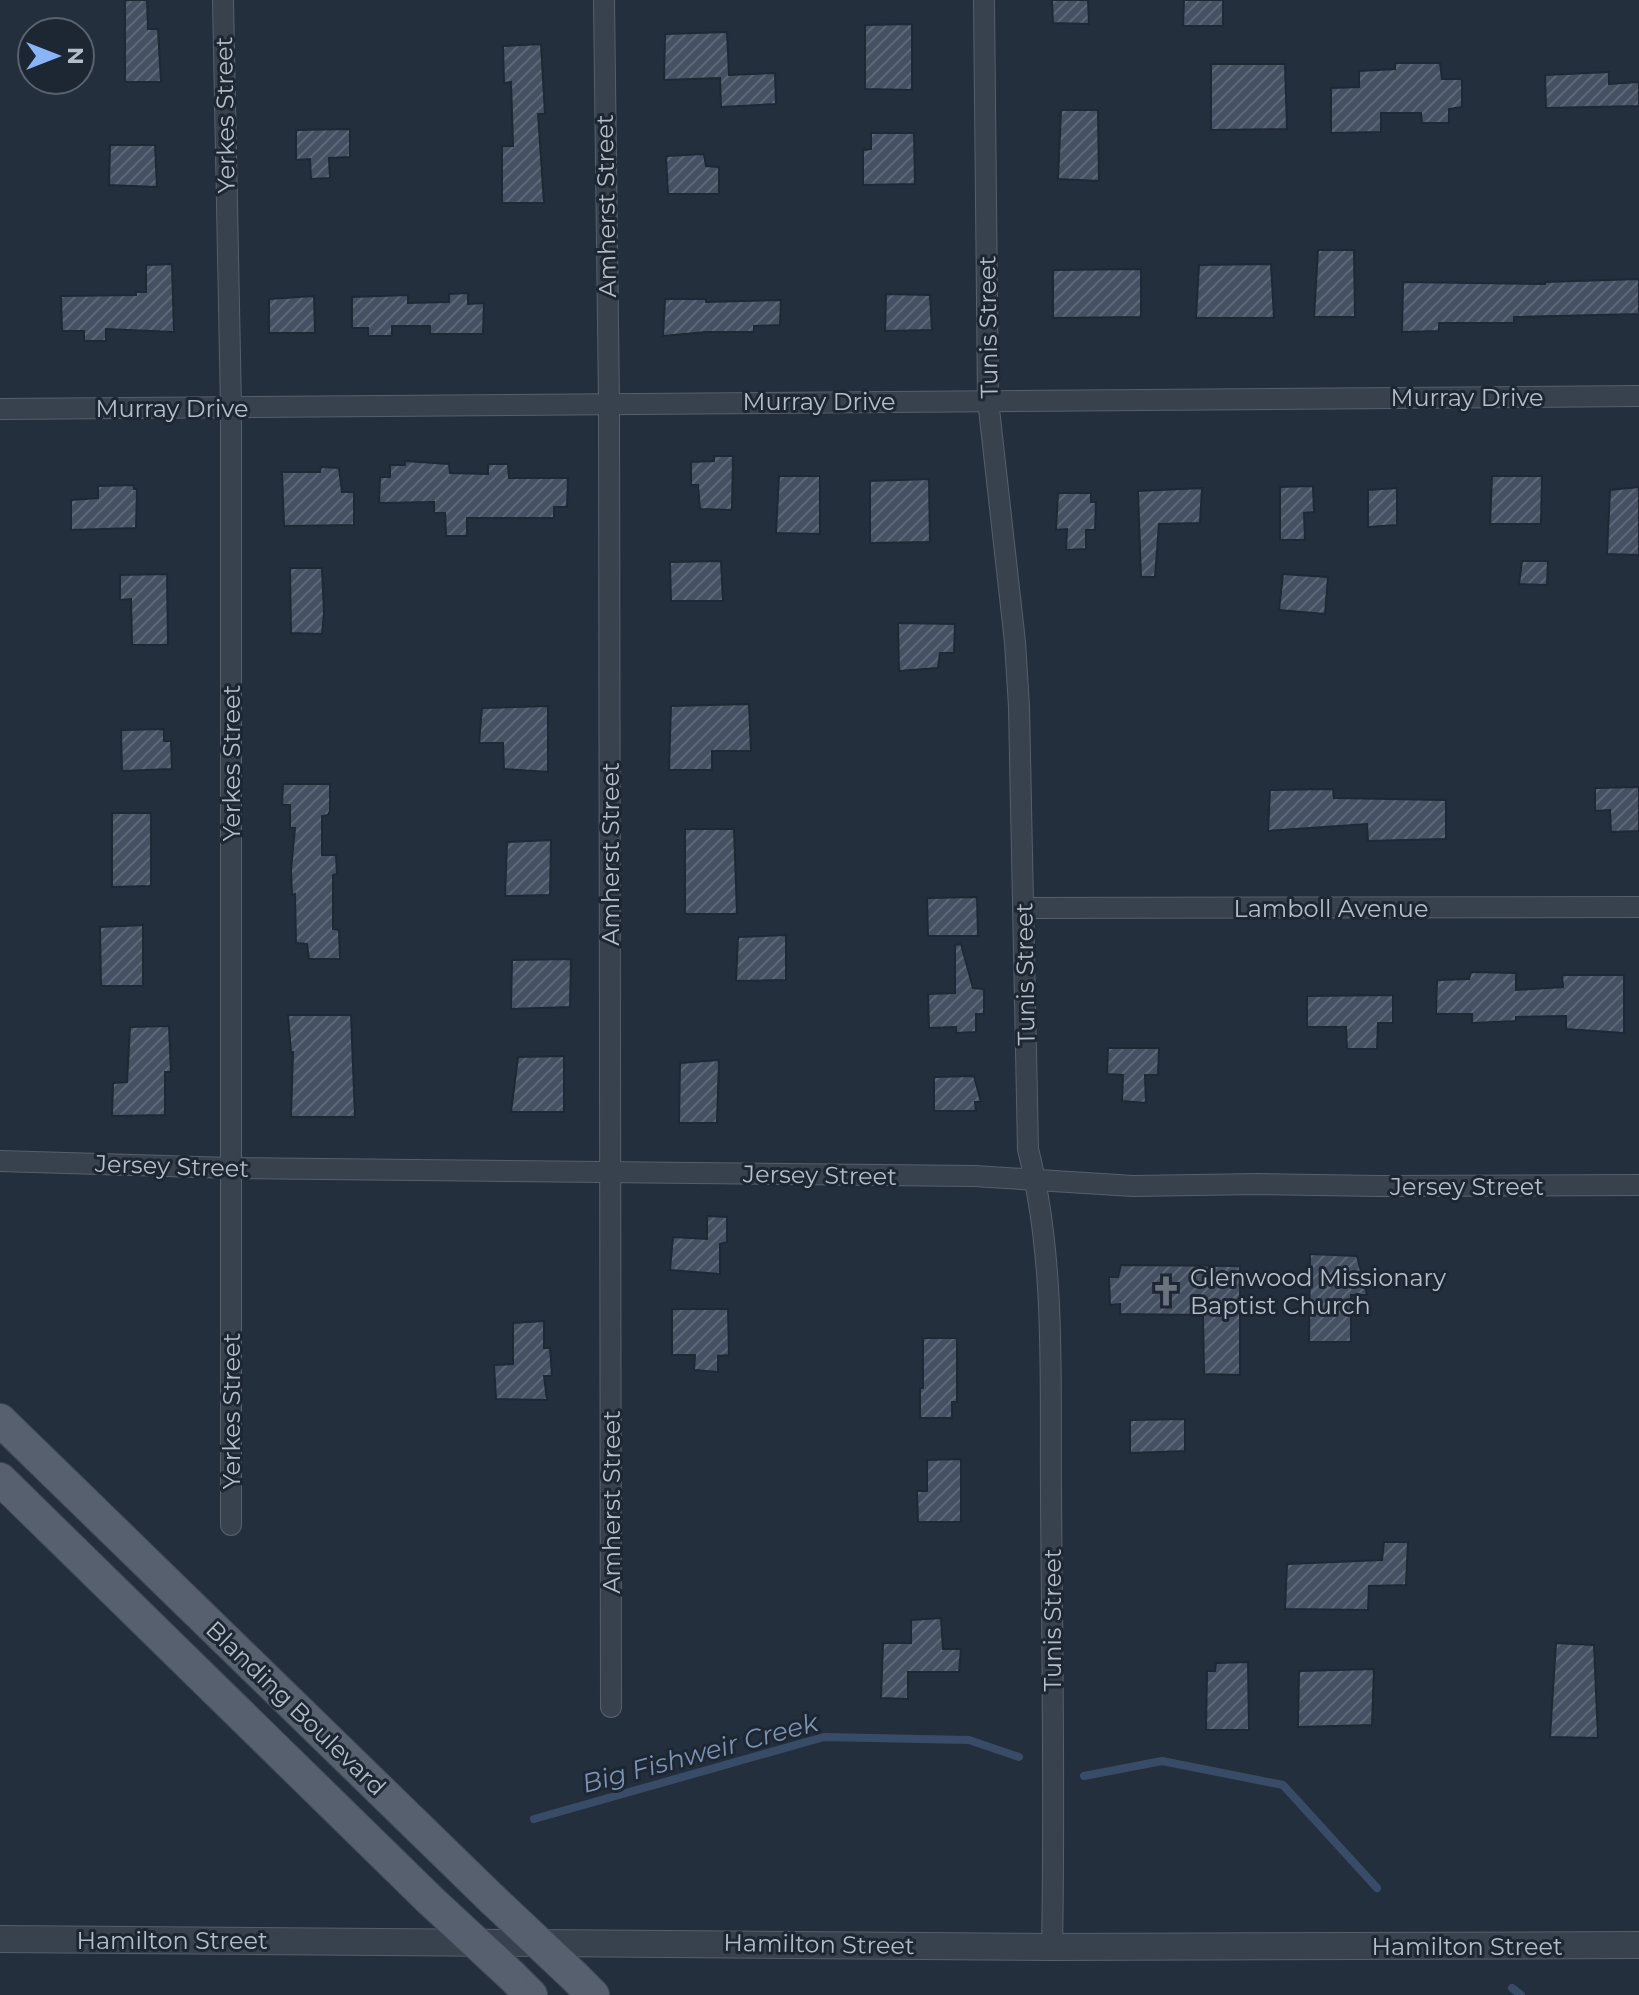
<svg xmlns="http://www.w3.org/2000/svg" width="1639" height="1995" font-family="Montserrat,sans-serif">
<style>
.lines{fill:none;stroke-linecap:round;stroke-linejoin:round}
.stream{stroke:#394c67;stroke-width:8}
.building{fill:url(#building-hatch);stroke:#1f2835;stroke-width:2}
.minor-casing{stroke:#565f6c;stroke-width:22}
.tertiary-casing{stroke:#565f6c;stroke-width:28}
.primary-casing{stroke:#414a57;stroke-width:34}
.minor{stroke:#38414e;stroke-width:20}
.tertiary{stroke:#38414e;stroke-width:26}
.primary{stroke:#56606e;stroke-width:32}
.primary-bridge-casing{stroke:#414a57;stroke-width:34;stroke-linecap:butt}
.primary-bridge{stroke:#56606e;stroke-width:32}
.labels{text-anchor:middle;dominant-baseline:central;stroke-width:6;stroke-linejoin:round;paint-order:stroke}
.street-label{font-size:24px;fill:#b4bcc9;stroke:#1d2633}
.poi-label{font-size:24px;fill:#b4bcc9;stroke:#1d2633;text-anchor:start}
.water-label{font-size:26px;font-style:italic;fill:#7c92b1;stroke:#1d2633}
</style>
<defs>
<pattern id="building-hatch" width="6" height="6" patternUnits="userSpaceOnUse" patternTransform="scale(2)"><rect width="6" height="6" fill="#455162"/><path d="M-1 1l2-2M0 6l6-6M5 7l2-2" fill="none" stroke="#5d6877"/></pattern>
</defs>
<rect width="100%" height="100%" fill="#242f3e"/>
<g class="lines">
<g class="stream">
<path d="M1084 1776 1162 1761 1283 1785 1377 1888"/>
<path d="M534 1819 824 1737 969 1740 1019 1757"/>
<path d="M1512 1988 1521 1995"/>
</g>
</g>
<g class="building">
<path d="M125 0H147L148 29H158L161 82H125Z"/>
<path d="M1052 0H1088L1089 24 1053 23Z"/>
<path d="M1184 0H1223V26H1183Z"/>
<path d="M912 24V90L865 89V25Z"/>
<path d="M727 32 729 75 775 73 776 104 721 107 720 78 664 80 665 34Z"/>
<path d="M541 44 545 114H538L544 203H502V146H513L511 82 504 83 503 46Z"/>
<path d="M1395 63H1440L1442 79H1462V107L1449 109V123H1422L1421 113H1381V132L1331 133V88L1359 87V71L1395 69Z"/>
<path d="M1211 64H1285L1287 129 1211 130Z"/>
<path d="M1609 72V84L1639 82V106L1546 108 1545 75Z"/>
<path d="M1061 110H1098L1099 181 1058 179Z"/>
<path d="M350 129V157L329 158 330 178 311 179 310 159 296 160V130Z"/>
<path d="M871 133H914L915 184 863 185V150L871 149Z"/>
<path d="M110 145H155L157 187 109 185Z"/>
<path d="M704 154 706 166 719 167V194H668L666 156Z"/>
<path d="M1318 250H1354L1355 317H1314Z"/>
<path d="M172 264 174 332 106 329V341H84V331H62L61 296 136 295V292H146V265Z"/>
<path d="M1271 264 1274 318H1196L1199 265Z"/>
<path d="M1141 269V317L1053 318V270Z"/>
<path d="M1639 279V314L1514 317V323H1439V331L1402 332 1403 282 1545 284V282Z"/>
<path d="M468 293V304L484 303 483 334H430V326H392V336H368V328H352V297L408 295V303L449 302V294Z"/>
<path d="M886 294 930 295 932 330 885 331Z"/>
<path d="M314 296 315 333H269V299Z"/>
<path d="M665 299H706V302L781 300 780 325 754 326V332H706L663 336Z"/>
<path d="M714 456H733L732 510 700 509 698 485H691V462L714 461Z"/>
<path d="M405 461 449 464 450 473 488 474V464H508L509 478H568L567 507H554V518H467V536H446L445 513H434V502L379 503 380 477H390V465H405Z"/>
<path d="M321 467 339 468 342 492H354V525L284 526 282 472H320Z"/>
<path d="M779 476H820V534L776 533Z"/>
<path d="M1492 476H1542L1541 524H1490Z"/>
<path d="M929 479 930 542 870 543V481Z"/>
<path d="M134 485V489H137L136 528 71 530V500L98 498V486Z"/>
<path d="M1313 486 1314 512 1304 513 1305 540H1280V487Z"/>
<path d="M1639 487V555L1607 554 1610 490Z"/>
<path d="M1202 488 1200 523 1159 524 1155 577H1141L1138 491Z"/>
<path d="M1397 488V525L1368 527V490Z"/>
<path d="M1058 493H1091V502H1096L1095 530H1086V549L1066 550 1067 529 1056 530Z"/>
<path d="M721 561 723 601H671L670 562Z"/>
<path d="M1522 561H1548L1547 585 1519 584Z"/>
<path d="M290 568H322L324 613 322 634 291 633Z"/>
<path d="M167 574 168 645H132L131 599 120 600V575Z"/>
<path d="M1283 574 1328 577 1325 614 1279 610Z"/>
<path d="M898 623 955 624 954 653H940L938 668 899 671Z"/>
<path d="M749 704 751 751H712V770H669L671 706Z"/>
<path d="M548 706V772L504 769 503 743H479L482 708Z"/>
<path d="M164 729V741H171L172 769 122 771 121 730Z"/>
<path d="M283 784H330V811L328 815 322 816V855H336L337 874 333 875V929L339 930 340 959H309L307 944 296 943 295 894 292 895 291 870 295 828H290V805H282Z"/>
<path d="M1639 787V831L1611 832 1610 810 1595 811V788Z"/>
<path d="M1333 789 1334 798 1446 800V839L1368 841 1367 824 1268 831 1270 790Z"/>
<path d="M112 813H151V886L112 887Z"/>
<path d="M685 829H734L737 914H685Z"/>
<path d="M551 840 550 895 505 896 507 842Z"/>
<path d="M977 897 978 936H928L927 898Z"/>
<path d="M143 925V986H101L100 927Z"/>
<path d="M786 935V980L736 981 738 937Z"/>
<path d="M961 944 973 988 984 989V1014H976V1032L956 1033V1027L929 1028 928 994 955 993V945Z"/>
<path d="M571 959 570 1007 511 1009 512 960Z"/>
<path d="M1471 972 1516 973V990L1563 987 1562 975H1624V1033L1566 1029V1016L1516 1017V1021L1472 1023V1014H1436L1437 980 1469 979Z"/>
<path d="M1393 995V1023H1378L1377 1049H1347L1346 1027H1307V996Z"/>
<path d="M288 1015H351L355 1117H291L293 1052H291Z"/>
<path d="M169 1026 171 1072H165V1115L112 1116 113 1083 127 1082 130 1027Z"/>
<path d="M1108 1048H1159L1158 1075H1145L1146 1103 1122 1101 1123 1075 1107 1074Z"/>
<path d="M564 1056V1112H511L518 1057Z"/>
<path d="M719 1060 717 1123H679L680 1063Z"/>
<path d="M974 1076 981 1102H975L976 1111H934V1077Z"/>
<path d="M707 1216 727 1217V1242L720 1244V1274L670 1270 673 1237 707 1239Z"/>
<path d="M1310 1254 1357 1256 1367 1295H1351V1342H1309Z"/>
<path d="M1121 1265 1240 1266V1375L1204 1374 1203 1315 1120 1314V1304L1110 1305 1109 1277H1118Z"/>
<path d="M672 1309H728L729 1355 718 1356V1372L694 1370 695 1355H672Z"/>
<path d="M544 1321V1348H550L552 1376H544L547 1400 496 1399 494 1365 513 1364V1323Z"/>
<path d="M923 1338H957V1402H952V1418H920V1388H923Z"/>
<path d="M1185 1419V1451L1130 1453V1420Z"/>
<path d="M961 1459V1522H918L917 1491H927V1460Z"/>
<path d="M1384 1542H1408L1406 1585 1369 1586 1368 1610 1285 1609 1287 1564 1382 1560Z"/>
<path d="M941 1618 943 1649H961L959 1672H908V1699L881 1698 883 1643H911V1620Z"/>
<path d="M1556 1643 1594 1645 1598 1738 1550 1737Z"/>
<path d="M1248 1662 1249 1730H1206L1207 1671H1215L1216 1663Z"/>
<path d="M1374 1669 1372 1725 1298 1727 1299 1671Z"/>
</g>
<g class="lines">
<g class="minor-casing">
<g id="minor">
<path d="M223 0 231 408V1525"/>
<path d="M604 0 609 403 611 1707"/>
<path d="M984 0 988 400 1015 642 1019 707 1028 1149C1056 1261 1050 1379 1051 1493 1052 1644 1055 1796 1052 1947"/>
<path d="M0 409 1639 396"/>
<path d="M1023 908 1639 907"/>
<path d="M0 1161 231 1168 974 1176 1133 1186 1258 1184 1379 1186 1639 1185"/>
</g>
</g>
<g class="tertiary-casing">
<path id="tertiary" d="M0 1939 1052 1947 1639 1945"/>
</g>
<g class="primary-casing">
<g id="primary">
<path d="M0 1420 492 1899"/>
<path d="M0 1479 430 1900"/>
<path d="M512 1976 531 1995"/>
<path d="M575 1977 593 1995"/>
</g>
</g>
<use href="#minor" class="minor"/>
<use href="#tertiary" class="tertiary"/>
<use href="#primary" class="primary"/>
<g class="primary-bridge-casing">
<g id="primary-bridge">
<path d="M492 1899 575 1977"/>
<path d="M430 1900 512 1976"/>
</g>
</g>
<use href="#primary-bridge" class="primary-bridge"/>
</g>
<defs>
<g id="church-bare" transform="scale(2.4)"><path d="M-1.2-6h2.4v3.5h3.3v2.4h-3.3V6h-2.4V-.1h-3.3v-2.4h3.3Z" fill="#6b7280" stroke="#1d2633" stroke-width="2.5" paint-order="stroke"/></g>
</defs>
<g fill-rule="evenodd">
<use href="#church-bare" x="1166" y="1291"/>
</g>
<g class="labels">
<g class="street-label">
<text transform="translate(225 115) rotate(-91)">Yerkes Street</text>
<text transform="translate(606 206) rotate(-91)">Amherst Street</text>
<text transform="translate(988 327) rotate(-91)">Tunis Street</text>
<text x="1467" y="397">Murray Drive</text>
<text x="819" y="401">Murray Drive</text>
<text x="172" y="408">Murray Drive</text>
<text transform="translate(231 763) rotate(-90)">Yerkes Street</text>
<text transform="translate(610 854) rotate(-90)">Amherst Street</text>
<text x="1331" y="908">Lamboll Avenue</text>
<text transform="translate(1025 974) rotate(-91)">Tunis Street</text>
<text transform="translate(172 1166) rotate(2)">Jersey Street</text>
<text transform="translate(820 1175) rotate(1)">Jersey Street</text>
<text x="1467" y="1186">Jersey Street</text>
<text transform="translate(231 1411) rotate(-90)">Yerkes Street</text>
<text transform="translate(611 1502) rotate(-90)">Amherst Street</text>
<text transform="translate(1052 1620) rotate(-90)">Tunis Street</text>
<text transform="translate(296 1708) rotate(44)">Blanding Boulevard</text>
<text x="172" y="1940">Hamilton Street</text>
<text transform="translate(819 1944) rotate(1)">Hamilton Street</text>
<text x="1467" y="1946">Hamilton Street</text>
</g>
<g class="poi-label">
<text x="1190" y="1277">Glenwood Missionary<tspan x="1190" dy="28">Baptist Church</tspan></text>
</g>
<g class="water-label">
<text transform="translate(700 1753) rotate(-15)">Big Fishweir Creek</text>
</g>
</g>
<g transform="translate(56 56) rotate(90)"><circle r="38" fill="#1d2633" stroke="#59626f" stroke-width="2"/>
<path d="M0-6L14 30L0 20L-14 30Z" fill="#8ab4f8"/>
<text y="-12" font-size="22" font-weight="bold" text-anchor="middle" fill="#b4bcc9">N</text>
</g>
</svg>
